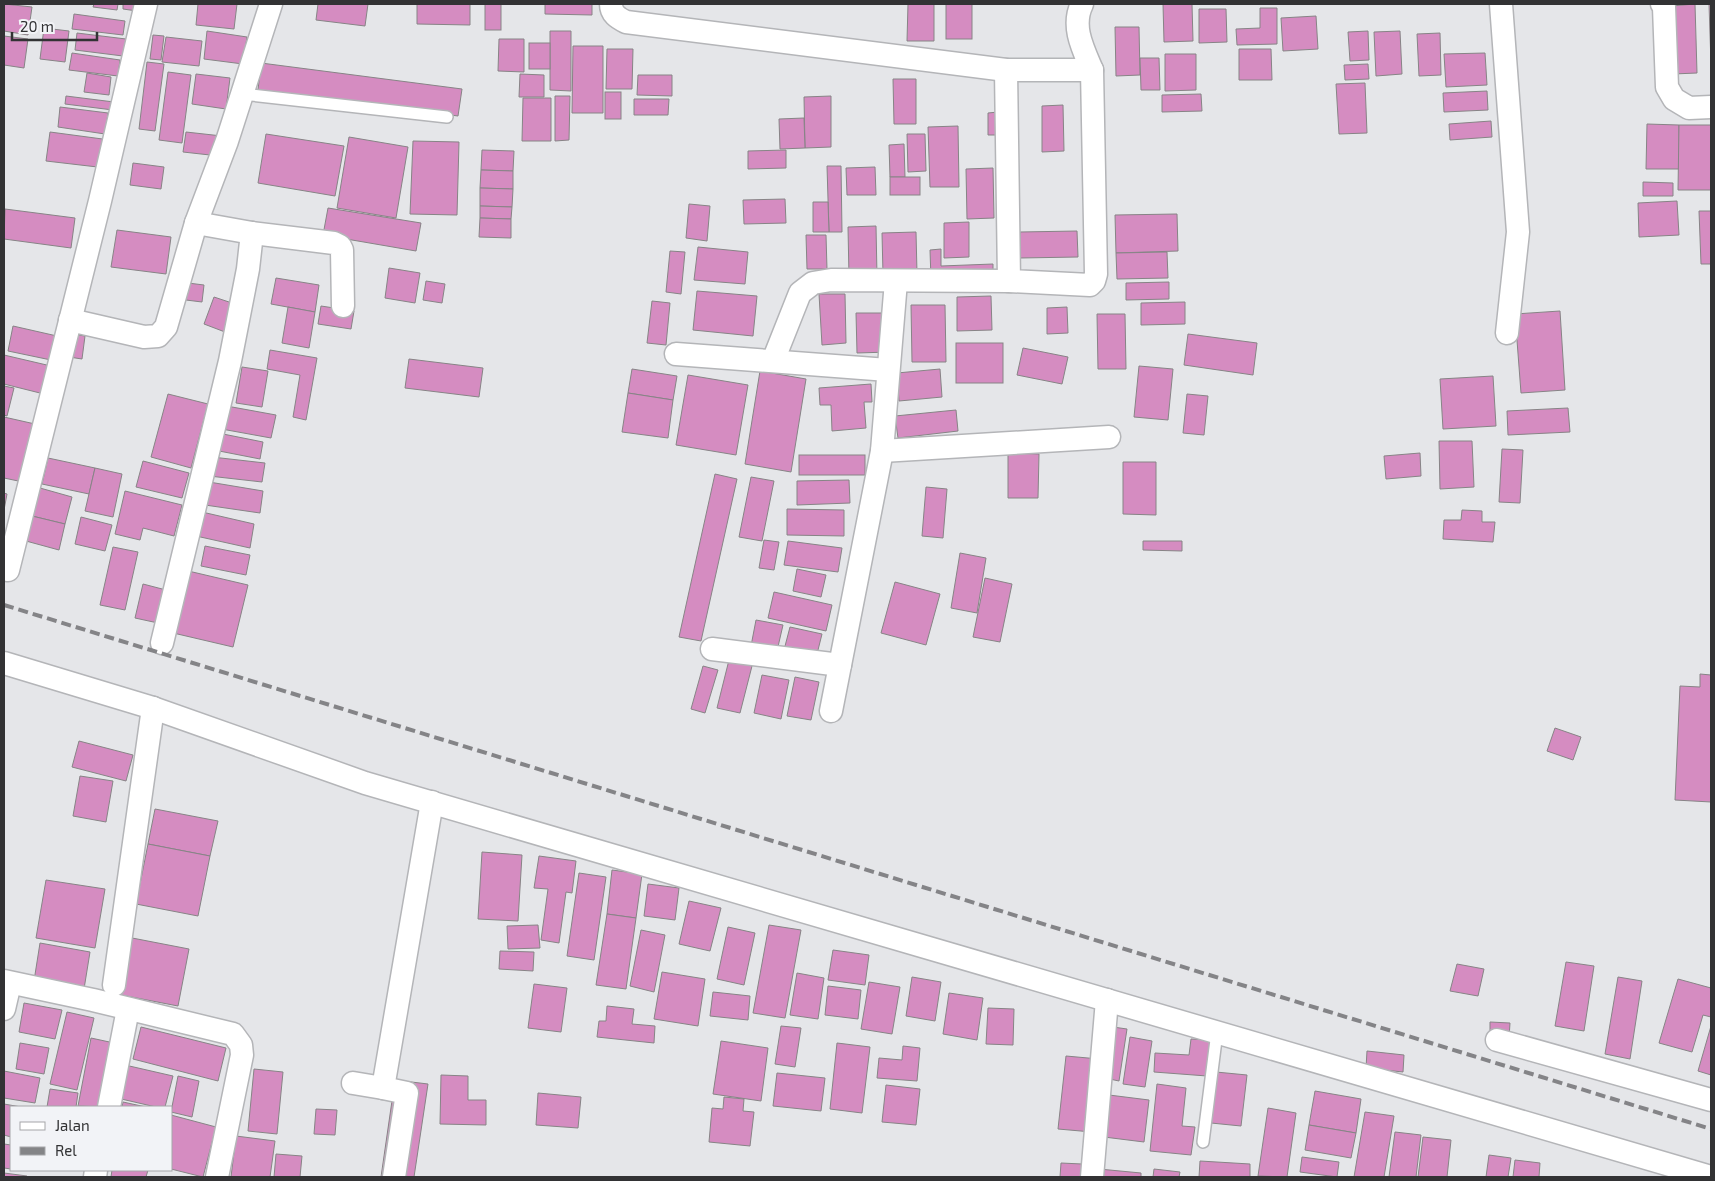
<svg xmlns="http://www.w3.org/2000/svg" width="1715" height="1181" font-family="'Exo 2',sans-serif">
<style>
.building{fill:#d58cc1;stroke:#878486}
.lines{fill:none;stroke-linecap:round;stroke-linejoin:round}
.service-casing{stroke:#b4b5b8;stroke-width:14}
.minor-casing{stroke:#b4b5b8;stroke-width:25}
.service{stroke:#fff;stroke-width:11}
.minor{stroke:#fff;stroke-width:22}
.rail{stroke:#848487;stroke-width:4;stroke-dasharray:10 5;stroke-linecap:butt}
</style>
<rect width="100%" height="100%" fill="#e5e6e9"/>
<g class="building">
<path d="M4 4 32 7 28 35 4 31Z"/>
<path d="M94 4H118L117 10 93 7Z"/>
<path d="M123 4H138L137 11 123 9Z"/>
<path d="M198 4H237L234 29 196 25Z"/>
<path d="M318 4H368L365 26 316 20Z"/>
<path d="M417 4H470V25L417 24Z"/>
<rect x="485" y="4" width="16" height="26"/>
<path d="M545 4H592V15L545 14Z"/>
<path d="M908 4H934V41H907Z"/>
<rect x="946" y="4" width="26" height="35"/>
<path d="M1163 4H1192L1193 41 1164 42Z"/>
<path d="M1695 4 1697 73 1673 74 1671 6Z"/>
<path d="M1709 4H1711V64Z"/>
<path d="M1260 8H1277V44L1237 45 1236 29 1260 28Z"/>
<path d="M1199 9H1226L1227 42 1199 43Z"/>
<path d="M74 14 125 21 123 35 72 29Z"/>
<path d="M1316 16 1318 49 1283 51 1281 18Z"/>
<path d="M1115 27H1139L1140 75 1116 76Z"/>
<path d="M44 28 69 31 65 62 40 59Z"/>
<path d="M207 31 247 37 243 64 204 59Z"/>
<path d="M550 31H571V91L550 90Z"/>
<path d="M1368 31 1369 60 1350 61 1348 32Z"/>
<path d="M1400 31 1402 74 1376 76 1374 32Z"/>
<path d="M77 33 126 39 123 56 75 50Z"/>
<path d="M1440 33 1441 75 1419 76 1417 34Z"/>
<path d="M153 35 164 36 161 60 150 59Z"/>
<path d="M4 36 28 39 24 68 4 65Z"/>
<path d="M166 37 202 41 199 66 162 62Z"/>
<path d="M499 39H524V72L498 71Z"/>
<rect x="529" y="43" width="21" height="26"/>
<path d="M573 46H603V113H572Z"/>
<path d="M607 49H633L632 89H606Z"/>
<path d="M1239 49H1271L1272 80H1239Z"/>
<path d="M72 53 120 60 118 76 69 70Z"/>
<path d="M1485 53 1487 85 1446 87 1444 54Z"/>
<path d="M1165 54H1196V90L1165 91Z"/>
<path d="M1140 58H1159L1160 90H1141Z"/>
<path d="M147 62 164 64 155 131 139 129Z"/>
<path d="M261 63 462 89 458 116 258 90Z"/>
<path d="M1368 64 1369 79 1345 80 1344 65Z"/>
<path d="M168 72 191 75 182 143 159 140Z"/>
<path d="M87 73 111 77 109 95 84 92Z"/>
<path d="M196 74 230 78 226 109 192 104Z"/>
<path d="M520 74 544 75V97H519Z"/>
<path d="M638 75H672V96L637 95Z"/>
<path d="M893 79H916V124H894Z"/>
<path d="M1365 83 1367 133 1339 134 1336 84Z"/>
<path d="M1487 91 1488 110 1444 112 1443 93Z"/>
<rect x="605" y="92" width="16" height="27"/>
<path d="M1201 94 1202 111 1162 112V95Z"/>
<path d="M66 96 114 102 113 110 65 104Z"/>
<path d="M555 96H570L569 140 555 141Z"/>
<path d="M831 96V147L805 148 804 97Z"/>
<path d="M523 98H551V141H522Z"/>
<path d="M634 99H669L668 115H634Z"/>
<path d="M1063 105 1064 151 1042 152V106Z"/>
<path d="M60 107 108 113 105 134 58 127Z"/>
<path d="M998 112 999 135H988V113Z"/>
<path d="M804 118 805 148 780 149 779 119Z"/>
<path d="M1491 121 1492 137 1450 140 1449 124Z"/>
<path d="M1647 124 1679 125V169H1646Z"/>
<path d="M1679 125H1711V190H1678Z"/>
<path d="M958 126 959 187H930L928 127Z"/>
<path d="M50 132 110 140 106 168 46 161Z"/>
<path d="M186 132 222 136 219 156 183 152Z"/>
<path d="M266 134 344 146 335 196 258 183Z"/>
<path d="M907 134H925L926 171 908 172Z"/>
<path d="M349 137 408 147 396 218 337 208Z"/>
<path d="M413 141 459 142 457 215 410 214Z"/>
<path d="M904 144 905 177H890L889 145Z"/>
<path d="M482 150 514 151 513 171 481 170Z"/>
<path d="M786 150V168L748 169V151Z"/>
<path d="M133 163 164 167 161 189 130 185Z"/>
<path d="M827 166H841L842 232H829Z"/>
<path d="M875 167 876 195H847L846 168Z"/>
<path d="M993 168 994 218 967 219 966 169Z"/>
<path d="M481 170 513 171V189L480 188Z"/>
<rect x="890" y="177" width="30" height="18"/>
<path d="M1643 182 1673 183V196H1643Z"/>
<path d="M480 188 513 189 512 207 480 206Z"/>
<path d="M785 199 786 223 744 224 743 200Z"/>
<path d="M1677 201 1679 235 1639 237 1638 203Z"/>
<path d="M813 202H828L829 232H813Z"/>
<path d="M689 204 710 206 707 241 686 238Z"/>
<path d="M480 206 512 207 511 219 480 218Z"/>
<path d="M328 208 421 223 416 251 323 235Z"/>
<path d="M5 209 75 218 71 248 4 239Z"/>
<path d="M1699 211H1711V264H1701Z"/>
<path d="M1177 214 1178 251 1116 253 1115 215Z"/>
<path d="M480 218 511 219V238L479 237Z"/>
<path d="M969 222V257L944 258V223Z"/>
<path d="M876 226 877 276 849 277 848 227Z"/>
<path d="M117 230 171 237 166 274 111 267Z"/>
<path d="M1077 231 1078 257 1020 258V232Z"/>
<path d="M916 232 917 273 883 274 882 233Z"/>
<path d="M806 235H826L827 269H807Z"/>
<path d="M698 247 748 252 745 284 694 280Z"/>
<path d="M941 249V266L993 264V278L931 279 930 250Z"/>
<path d="M670 251 685 252 681 294 666 292Z"/>
<path d="M1167 252 1168 278 1117 279 1116 253Z"/>
<path d="M389 268 420 273 415 303 385 298Z"/>
<path d="M276 278 319 285 315 312 271 304Z"/>
<path d="M426 281 445 284 442 303 423 300Z"/>
<path d="M180 282 204 285 202 302 178 299Z"/>
<path d="M1169 282V299L1126 300V283Z"/>
<path d="M697 291 757 296 753 336 693 330Z"/>
<path d="M819 294H845L846 343 822 345Z"/>
<path d="M991 296 992 330 957 331V297Z"/>
<path d="M214 297 235 304 225 332 204 324Z"/>
<path d="M652 301 670 303 666 345 647 343Z"/>
<path d="M1185 302V324L1141 325V303Z"/>
<path d="M911 305H945L946 362H912Z"/>
<path d="M321 306 354 311 351 329 318 324Z"/>
<path d="M288 307 315 312 309 348 282 343Z"/>
<path d="M1067 307 1068 333 1047 334V308Z"/>
<path d="M1560 311 1565 390 1521 393 1515 314Z"/>
<path d="M856 313H888L889 352 857 353Z"/>
<path d="M1097 314H1125L1126 369H1098Z"/>
<path d="M13 326 57 336 51 360 8 351Z"/>
<path d="M72 334 85 336 82 359 69 357Z"/>
<path d="M1188 334 1257 343 1253 375 1184 365Z"/>
<rect x="956" y="343" width="47" height="40"/>
<path d="M1023 348 1068 357 1062 384 1017 375Z"/>
<path d="M270 350 317 358 306 420 293 417 300 375 267 369Z"/>
<path d="M4 355 51 366 44 394 4 384Z"/>
<path d="M409 359 483 368 479 397 405 388Z"/>
<path d="M1139 366 1173 369 1168 420 1134 417Z"/>
<path d="M242 367 268 371 262 407 236 403Z"/>
<path d="M632 369 677 376 673 400 628 393Z"/>
<path d="M940 369 942 397 899 401 897 373Z"/>
<path d="M760 371 806 379 791 472 745 464Z"/>
<path d="M688 375 748 385 736 455 676 445Z"/>
<path d="M1493 376 1496 426 1443 429 1440 379Z"/>
<path d="M871 384 872 402H864L866 428 832 431 831 405H820L819 388Z"/>
<path d="M4 386 14 388 7 416 4 415Z"/>
<path d="M628 393 673 400 668 438 622 432Z"/>
<path d="M168 394 208 404 191 468 151 457Z"/>
<path d="M1187 394 1208 396 1204 435 1183 433Z"/>
<path d="M221 405 276 415 271 438 216 428Z"/>
<path d="M1568 408 1570 432 1508 435 1507 411Z"/>
<path d="M956 410 958 431 898 438 895 416Z"/>
<path d="M4 417 35 424 23 482 4 478Z"/>
<path d="M218 433 263 442 260 459 214 450Z"/>
<path d="M1439 441H1472L1474 487 1440 489Z"/>
<path d="M1502 449 1523 450 1520 503 1499 502Z"/>
<path d="M1008 453 1039 454 1038 498H1008Z"/>
<path d="M1420 453 1421 476 1386 479 1384 456Z"/>
<rect x="799" y="455" width="66" height="20"/>
<path d="M212 457 265 463 262 482 209 476Z"/>
<path d="M48 458 95 468 89 494 42 484Z"/>
<path d="M143 461 189 473 182 498 136 487Z"/>
<path d="M1123 462H1156V515L1123 514Z"/>
<path d="M95 468 122 474 113 517 85 511Z"/>
<path d="M715 474 737 479 701 641 679 637Z"/>
<path d="M751 477 774 481 762 541 739 537Z"/>
<path d="M849 480 850 503 797 505V481Z"/>
<path d="M209 482 263 491 260 513 205 505Z"/>
<path d="M926 487 947 489 943 538 922 536Z"/>
<path d="M40 488 72 497 65 524 32 516Z"/>
<path d="M125 491 182 505 174 536 143 528 140 540 115 534Z"/>
<path d="M4 493 7 494 4 510Z"/>
<path d="M787 509 844 510V536L787 535Z"/>
<path d="M1462 510 1482 511V522H1495L1493 542 1443 539 1444 520H1461Z"/>
<path d="M202 512 254 524 250 548 196 536Z"/>
<path d="M32 516 65 524 59 550 26 541Z"/>
<path d="M81 517 112 525 105 551 75 544Z"/>
<path d="M764 540 779 542 774 570 759 568Z"/>
<path d="M788 541 842 548 838 572 784 565Z"/>
<path d="M1143 541H1182V551L1143 550Z"/>
<path d="M205 546 250 555 246 575 201 566Z"/>
<path d="M113 547 138 552 125 610 100 605Z"/>
<path d="M960 553 986 558 977 613 951 608Z"/>
<path d="M797 569 826 575 821 597 793 591Z"/>
<path d="M184 570 248 585 233 647 169 632Z"/>
<path d="M985 578 1012 584 1000 642 973 637Z"/>
<path d="M895 582 940 594 926 645 881 633Z"/>
<path d="M143 584 166 590 158 623 135 618Z"/>
<path d="M774 592 832 605 826 631 768 618Z"/>
<path d="M756 620 783 625 777 651 751 646Z"/>
<path d="M790 627 822 634 816 658 784 650Z"/>
<path d="M729 660 752 666 740 713 717 708Z"/>
<path d="M703 666 718 670 705 713 691 709Z"/>
<path d="M1700 674 1711 675V802L1675 800 1680 686 1700 687Z"/>
<path d="M762 675 789 680 781 719 754 713Z"/>
<path d="M795 677 819 682 811 720 787 716Z"/>
<path d="M1555 728 1581 737 1573 760 1547 751Z"/>
<path d="M79 741 133 755 126 781 72 767Z"/>
<path d="M80 776 113 781 106 822 73 816Z"/>
<path d="M155 809 218 821 210 856 148 844Z"/>
<path d="M148 844 210 856 198 916 136 904Z"/>
<path d="M482 852 522 855 518 921 478 919Z"/>
<path d="M539 856 576 861 572 893 566 892 559 943 541 940 548 889 534 888Z"/>
<path d="M612 870 642 874 636 918 607 914Z"/>
<path d="M579 873 606 877 594 960 567 956Z"/>
<path d="M46 880 105 889 95 948 36 938Z"/>
<path d="M648 884 679 888 675 920 644 916Z"/>
<path d="M689 901 721 908 710 951 679 944Z"/>
<path d="M607 914 636 918 626 989 596 985Z"/>
<path d="M538 925 540 948 508 949 507 926Z"/>
<path d="M769 925 801 930 785 1018 753 1013Z"/>
<path d="M728 927 755 933 744 985 717 979Z"/>
<path d="M641 930 665 935 654 992 630 986Z"/>
<path d="M127 937 189 949 178 1006 116 994Z"/>
<path d="M40 943 90 952 84 989 34 981Z"/>
<path d="M833 950 869 955 865 985 828 980Z"/>
<path d="M500 951 534 952 533 971 499 969Z"/>
<path d="M1566 962 1594 966 1584 1031 1555 1026Z"/>
<path d="M1457 964 1484 969 1478 996 1450 991Z"/>
<path d="M662 972 705 979 698 1026 654 1019Z"/>
<path d="M797 973 824 978 818 1019 790 1015Z"/>
<path d="M912 977 941 982 935 1021 906 1016Z"/>
<path d="M1618 977 1642 981 1630 1059 1605 1054Z"/>
<path d="M1678 979 1711 988V1017L1703 1015 1692 1052 1659 1043Z"/>
<path d="M869 982 900 987 892 1034 861 1029Z"/>
<path d="M534 984 567 988 561 1032 528 1028Z"/>
<path d="M828 986 861 990 858 1019 825 1015Z"/>
<path d="M713 992 750 996 748 1020 710 1016Z"/>
<path d="M949 993 983 998 977 1040 943 1034Z"/>
<path d="M24 1003 62 1010 55 1039 19 1032Z"/>
<path d="M607 1006 634 1009 632 1024 655 1026 654 1043 597 1037 599 1021H606Z"/>
<path d="M988 1008 1014 1009 1013 1045 986 1044Z"/>
<path d="M67 1012 94 1018 77 1090 50 1084Z"/>
<path d="M1490 1022 1510 1023 1509 1038 1490 1037Z"/>
<path d="M781 1026 801 1028 795 1067 775 1064Z"/>
<path d="M1711 1026V1075L1698 1071Z"/>
<path d="M141 1027 226 1048 218 1081 133 1059Z"/>
<path d="M1113 1027 1127 1029 1119 1081 1105 1078Z"/>
<path d="M1130 1037 1152 1041 1145 1087 1123 1084Z"/>
<path d="M91 1038 114 1043 102 1107 78 1106Z"/>
<path d="M1191 1039 1210 1040 1207 1076 1154 1072 1155 1053 1189 1055Z"/>
<path d="M721 1041 768 1048 761 1101 713 1094Z"/>
<path d="M20 1043 49 1048 44 1074 16 1069Z"/>
<path d="M837 1043 870 1047 862 1113 830 1109Z"/>
<path d="M903 1046 920 1048 917 1081 877 1078 879 1058 902 1060Z"/>
<path d="M1367 1051 1404 1055 1403 1072 1366 1068Z"/>
<path d="M1066 1056 1099 1059 1092 1132 1058 1129Z"/>
<path d="M125 1065 173 1076 165 1107H156L117 1098Z"/>
<path d="M254 1069 283 1072 277 1134 248 1131Z"/>
<path d="M4 1071 40 1078 35 1103 4 1098Z"/>
<path d="M1216 1072 1247 1075 1241 1126 1211 1123Z"/>
<path d="M777 1073 825 1078 821 1111 773 1106Z"/>
<path d="M441 1075 468 1076V1100H486V1125L440 1124Z"/>
<path d="M178 1076 199 1081 192 1117 171 1112Z"/>
<path d="M395 1080 428 1084 414 1177H381Z"/>
<path d="M1157 1084 1186 1088 1182 1126 1195 1127 1191 1155 1150 1151Z"/>
<path d="M886 1085 920 1089 916 1125 882 1122Z"/>
<path d="M50 1089 78 1093 76 1107H47Z"/>
<path d="M1315 1091 1361 1099 1356 1133 1309 1125Z"/>
<path d="M538 1093 581 1097 578 1128 536 1125Z"/>
<path d="M1109 1095 1149 1100 1144 1142 1104 1137Z"/>
<path d="M724 1097 744 1099 743 1111 754 1112 750 1146 709 1142 712 1108 723 1109Z"/>
<path d="M123 1102 146 1107H122Z"/>
<path d="M4 1104 21 1107H11V1137L4 1135Z"/>
<path d="M1268 1108 1296 1113 1287 1177 1258 1176Z"/>
<path d="M316 1109 337 1110 335 1135 314 1134Z"/>
<path d="M1365 1112 1394 1116 1384 1177H1354Z"/>
<path d="M171 1115 216 1127 203 1177 171 1169Z"/>
<path d="M1309 1125 1356 1133 1351 1158 1305 1150Z"/>
<path d="M1395 1132 1421 1135 1416 1177H1389Z"/>
<path d="M236 1136 275 1141 270 1177H231Z"/>
<path d="M1423 1137 1451 1140 1447 1177H1418Z"/>
<path d="M4 1144 11 1145V1169L4 1168Z"/>
<path d="M276 1154 302 1156 300 1177H274Z"/>
<path d="M1489 1155 1511 1158 1508 1177H1486Z"/>
<path d="M1302 1157 1339 1162 1337 1177 1300 1172Z"/>
<path d="M1515 1160 1540 1163 1539 1177H1513Z"/>
<path d="M1200 1161 1250 1164V1177H1199Z"/>
<path d="M1061 1163 1082 1164 1081 1177H1060Z"/>
<path d="M1099 1169 1141 1173V1177H1098Z"/>
<path d="M1154 1169 1180 1172 1179 1177H1153Z"/>
<path d="M112 1170H148L146 1177H111Z"/>
<path d="M4 1173 27 1176V1177H4Z"/>
</g>
<g class="lines">
<g class="service-casing">
<g id="service">
<path d="M242 94 447 117"/>
<path d="M1203 1142 1217 1032"/>
</g>
</g>
<g class="minor-casing">
<g id="minor">
<path d="M611 4C611 14 618 18 626 22L1006 70H1092C1083 49 1071 26 1082 4"/>
<path d="M1501 4 1518 232 1507 333"/>
<path d="M1662 4 1664 7 1667 87 1674 99 1689 108 1711 107"/>
<path d="M1006 70 1009 281 1090 285 1094 281 1096 274 1092 70"/>
<path d="M252 233 334 243 340 246 342 250 343 306"/>
<path d="M70 320 144 337 158 336 166 327 196 223 227 141 271 4"/>
<path d="M676 354 888 370"/>
<path d="M773 361 800 293 813 283 831 280 1009 281"/>
<path d="M882 451 1109 437"/>
<path d="M8 570 100 201 146 4"/>
<path d="M162 643 230 361 248 269 252 233 196 223"/>
<path d="M712 649 840 665"/>
<path d="M4 663 153 708 365 783 1711 1177"/>
<path d="M831 711 882 451 896 281"/>
<path d="M4 981 93 1000 233 1034 241 1045 242 1055 217 1177"/>
<path d="M114 985 153 708"/>
<path d="M4 1009 10 983"/>
<path d="M1497 1040 1711 1100"/>
<path d="M353 1083 383 1088"/>
<path d="M109 1107 128 1009"/>
<path d="M95 1177 96 1170"/>
<path d="M394 1177 407 1093 383 1088 432 802"/>
<path d="M1092 1177 1107 1000"/>
</g>
</g>
<use href="#service" class="service"/>
<use href="#minor" class="minor"/>
<path class="rail" d="M4 605 1711 1129"/>
</g>
<rect width="1715" height="1181" fill="none" stroke="#323234" stroke-width="10"/>
<rect x="10" y="1106" width="162" height="65" fill="#f2f3f7" stroke="#a5a6a9"/>
<rect x="20" y="1122" width="25" height="8" fill="#ffffff" stroke="#a5a6a9"/>
<text x="55" y="1131" font-size="15" fill="#323234">Jalan</text>
<rect x="20" y="1147" width="25" height="8" fill="#848487" stroke="#a5a6a9"/>
<text x="55" y="1156" font-size="15" fill="#323234">Rel</text>
<path d="M12 32v8h85v-8" fill="none" stroke="#323234" stroke-width="2.5"/>
<text x="20" y="32" font-size="15" fill="#323234" stroke="#f2f3f7" stroke-width="4" paint-order="stroke">20 m</text>
</svg>
